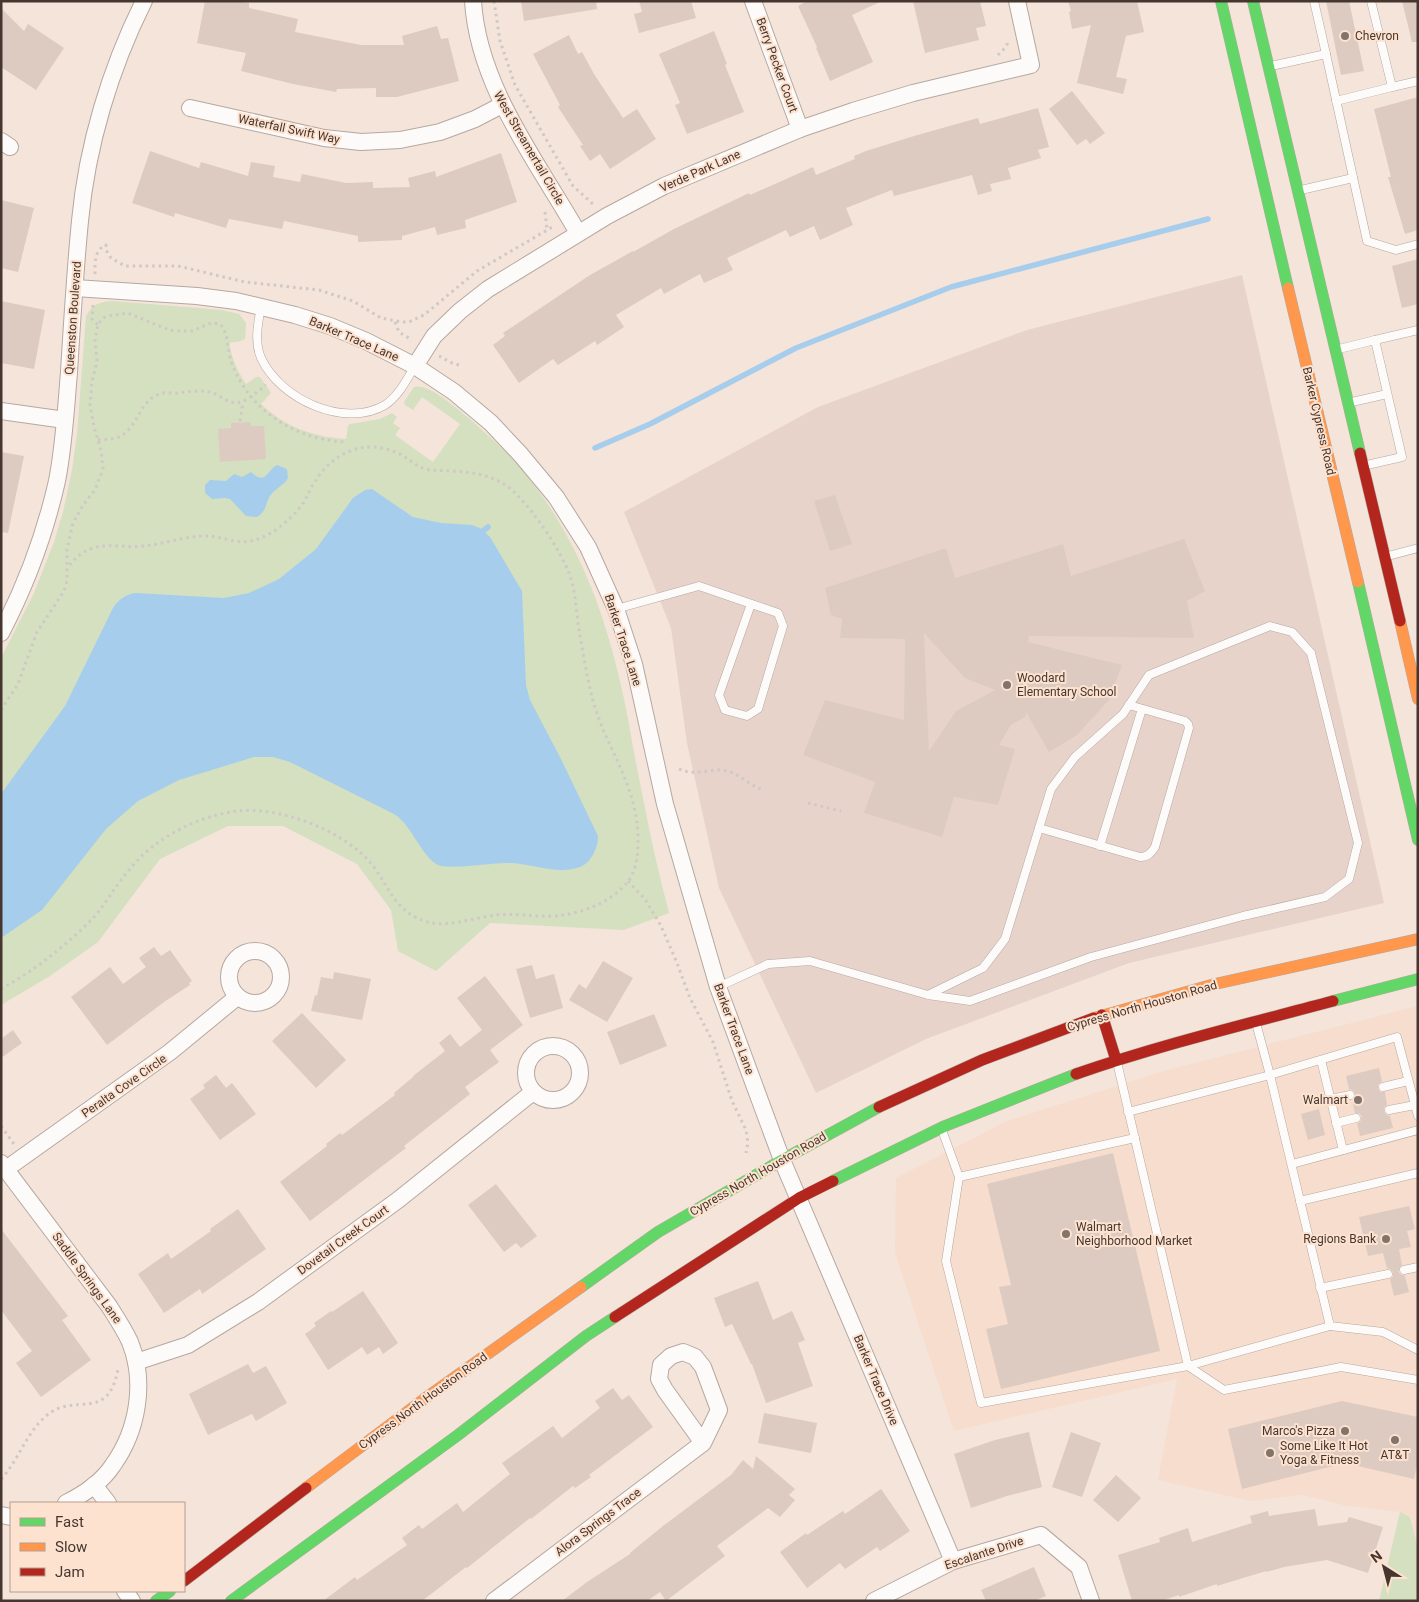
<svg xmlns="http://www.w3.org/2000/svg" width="1419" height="1602" font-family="Roboto,sans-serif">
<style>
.built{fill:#f7ddcd}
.education{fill:#e8d3cb}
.green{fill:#d4e0c0}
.water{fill:#a6cdeb}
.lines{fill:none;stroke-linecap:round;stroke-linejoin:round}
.stream{stroke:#a6cdeb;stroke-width:5.5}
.building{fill:#ddcbc1;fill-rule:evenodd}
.lane-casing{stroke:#b5a8a0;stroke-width:9}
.street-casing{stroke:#b5a8a0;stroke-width:18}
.fast-casing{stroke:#b5a8a0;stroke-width:12}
.slow-casing{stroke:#b5a8a0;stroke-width:12}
.jam-casing{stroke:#b5a8a0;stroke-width:12}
.path{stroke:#cfc8c4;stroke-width:3;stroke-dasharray:2.5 4;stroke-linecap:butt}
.lane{stroke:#fdfbf9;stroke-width:8}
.street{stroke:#fdfbf9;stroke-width:16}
.fast{stroke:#63d668;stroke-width:11}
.slow{stroke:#ff974d;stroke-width:11}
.jam{stroke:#b3261e;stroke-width:11}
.poi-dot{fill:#82746b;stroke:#fee2d0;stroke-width:2}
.labels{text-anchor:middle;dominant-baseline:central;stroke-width:4;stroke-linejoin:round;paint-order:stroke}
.poi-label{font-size:12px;fill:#45372f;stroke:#fee2d0;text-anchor:start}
.street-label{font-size:12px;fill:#45372f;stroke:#fee2d0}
</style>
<rect width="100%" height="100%" fill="#f4e4da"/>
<path class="built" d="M1418 1006V1548L1411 1517 1400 1512 1343 1505 1303 1495 1251 1501 1158 1480 1177 1379 954 1431 895 1253 896 1178 1007 1121 1164 1071Z"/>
<path class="education" d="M1242 275 1384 903 1129 963 926 1039 816 1093 719 888 687 743 671 628 624 512 818 407 1027 330Z"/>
<g class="green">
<path d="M112 301 222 310 239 314 246 323 245 339 241 341 229 343C232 358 237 371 246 384L256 377H260L271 393 261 404C285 427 314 437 346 439L348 426 350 424 380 419 392 413 397 417 393 423 400 428 395 435 433 462 460 424 422 397 413 410 405 405 404 402 414 387C428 382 460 411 471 420 491 438 511 455 527 476 574 534 602 604 619 677 628 713 633 751 641 788 649 830 658 872 669 913L624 930 490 923 436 971 398 951 391 910 357 864 283 826H228L160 859 98 942 50 976 1 1005V658L34 593 54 542 63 512 72 470 77 434 86 316C92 304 100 302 112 301Z"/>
<path d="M1400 1512 1410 1517 1418 1548V1601H1379Z"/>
</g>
<g class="water">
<path d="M277 465 287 469 288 478C284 486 275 488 270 496 265 504 267 511 257 517L246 516 230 499 225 498 212 499 205 493V485L210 480 226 481 234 474 242 477 251 472C266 486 266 471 277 465Z"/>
<path d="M372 489 413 517 441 523 472 525 480 528 490 537 522 591 526 685 530 700 561 759 598 836C598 848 591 863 580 867 558 875 533 864 511 863 497 862 448 870 438 865 421 856 412 825 394 814L290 762 273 757H254L179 780 138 801 106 829 42 910 1 938V794L65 706 113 608C119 599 125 595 135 593L224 598 249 593 279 579 316 549 353 498 365 490Z"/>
</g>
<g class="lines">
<g class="stream">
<path d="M595 448 650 424 796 348 951 287 1208 219"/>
<path d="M478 535 488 527"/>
</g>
</g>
<g class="building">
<path d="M205 1H239L249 3V8L298 19 295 32 361 45H404L402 36 437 26 441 39 448 38 459 81 397 97H376V88L337 89 336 92 293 84 241 71 246 53 197 43Z"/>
<path d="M521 1H596L597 9 524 21Z"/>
<path d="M639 1H691L696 18 639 33 634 14 642 12Z"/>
<path d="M807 1H882L852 15 873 62 830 81 816 48 817 47 798 6Z"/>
<path d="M913 1H980L986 26 976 28 979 40 925 53Z"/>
<path d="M1068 1H1137L1144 32 1126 36 1116 77 1127 79 1123 94 1077 83 1091 25 1072 29 1069 12 1071 11Z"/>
<path d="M1326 1H1349L1364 71 1341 75Z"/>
<path d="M1402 1H1418V42H1412Z"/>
<path d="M1 8 24 31 28 24 64 48 36 90 1 67Z"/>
<path d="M714 31 727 64 725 65 744 112 687 134 675 105 680 103 659 54Z"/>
<path d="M569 35 578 54 582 52 594 74 623 118 637 109 656 139 610 169 600 154 590 161 580 146 583 145 558 107 560 105 533 54Z"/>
<path d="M1072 91 1105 133 1090 144 1086 139 1077 145 1049 109Z"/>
<path d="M1418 97V230L1405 234 1388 177H1391L1374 109Z"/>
<path d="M1038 108 1049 147 1038 150 1041 158 1008 168 1011 179 990 184 992 191 978 195 972 175 894 196 892 190 846 208 853 225 820 240 814 226 790 237 786 230 727 258 733 270 704 283 700 274 664 294 661 288 616 315 624 327 597 345 595 341 558 365 553 359 519 383 493 345 505 336 503 333 590 275 633 251V252L674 229 749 193 750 195 813 167 816 175 855 159 854 156 866 151 914 136 978 118 980 124Z"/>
<path d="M150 151 199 168 201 162 248 176 251 162 275 166 273 177 300 182 302 174 346 183 373 182V188L410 187 408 178 435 171 436 177 501 153 517 202 465 220 466 228 437 235 435 227 402 236V240L358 242V236L284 221 282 229 229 219 226 228 175 213 174 217 132 203Z"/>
<path d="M1 200 34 208 18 272 1 268Z"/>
<path d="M1418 259V304L1402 308 1392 266Z"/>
<path d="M1 301 45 310 34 369 1 363Z"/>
<path d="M250 422 251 426H264L266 459 220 462 218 429 231 428V423Z"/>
<path d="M1 452 24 456 8 533 1 532Z"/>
<path d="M835 495 852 544 830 551 814 501Z"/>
<path d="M1184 539 1205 591 1187 601 1194 638 1029 636 1028 642 1122 665 1109 700 1077 735 1049 752 1026 712 1025 717 1011 725 999 745 1015 749 998 805 954 797 942 837 864 813 875 782 803 755 825 700 904 720 905 639 840 638 842 619 831 615 825 588 946 548 955 578 1063 544 1071 576ZM924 633 965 678 995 690 956 711 929 751Z"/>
<path d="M154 947 161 956 170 950 192 981 189 983 190 985 164 1002 107 1045 71 997 110 967 123 984 146 967 139 958Z"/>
<path d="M603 961 633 978 607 1022 569 1000 579 984 586 989Z"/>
<path d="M532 965 536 979 554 974 563 1008 530 1018 516 969Z"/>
<path d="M334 972 371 979 362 1020 311 1011 315 995 317 996 321 977 333 979Z"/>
<path d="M485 976 523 1025 490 1050 499 1062 465 1087 470 1094 404 1146 406 1148 310 1221 280 1182 327 1146 326 1144 340 1133 342 1135 395 1095 394 1093 413 1077V1076L445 1051 439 1043 450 1034 460 1047 482 1030 457 998Z"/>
<path d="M302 1013 346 1060 316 1088 272 1041Z"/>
<path d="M654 1014 667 1046 620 1065 607 1032Z"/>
<path d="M13 1030 22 1043 1 1058V1039Z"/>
<path d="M1379 1068 1382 1081 1378 1085V1089L1381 1092H1385L1387 1105 1384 1108V1112L1387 1115 1390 1116 1393 1128 1360 1136 1357 1123 1360 1122 1362 1117 1360 1114 1355 1113 1352 1100 1355 1097V1093L1352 1090 1349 1089 1346 1076Z"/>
<path d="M216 1075 226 1088 232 1083 256 1114 220 1140 190 1099 205 1088 203 1085Z"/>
<path d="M1319 1109 1325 1135 1308 1140 1301 1114Z"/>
<path d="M1113 1153 1160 1351 1001 1389 986 1329 1008 1324 999 1287 1011 1285 987 1184Z"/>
<path d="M496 1184 537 1236 521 1248 516 1243 504 1252 468 1205Z"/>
<path d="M1409 1206 1415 1229 1407 1231 1411 1247 1399 1249 1402 1265 1398 1271 1400 1274 1405 1276 1409 1292 1394 1296 1390 1279 1393 1276V1272L1390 1269 1387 1268 1383 1253 1368 1256 1359 1217Z"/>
<path d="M238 1209 266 1249 202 1294 200 1289 164 1313 138 1274 168 1253 171 1259 211 1231 210 1229Z"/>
<path d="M1 1229 68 1316 62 1320 91 1360 41 1397 16 1363 32 1351 1 1310Z"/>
<path d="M758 1281 773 1320 792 1311 805 1340 798 1343 813 1386 766 1403 752 1364H751L732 1324 725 1327 714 1298Z"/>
<path d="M363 1291 398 1343 383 1354 379 1347 367 1355 362 1347 328 1370 305 1334 316 1326 314 1323 331 1311 332 1312Z"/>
<path d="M248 1364 253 1373 266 1366 287 1403 256 1421 252 1414 208 1435 189 1394Z"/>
<path d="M613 1388 622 1400 629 1395 653 1427 589 1475 591 1477 575 1488 573 1486 531 1519 530 1518 467 1568 466 1567 422 1601H323L355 1577 357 1580 407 1545 402 1538 419 1525 422 1529 457 1503 463 1512 510 1474 502 1463 553 1426 562 1438 600 1408 595 1401Z"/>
<path d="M1342 1401 1418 1417V1460L1414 1479 1345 1463 1242 1489 1228 1429Z"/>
<path d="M764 1413 817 1423 811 1453 758 1443Z"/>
<path d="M1029 1432 1042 1487 1007 1496 971 1508 954 1454 995 1440Z"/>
<path d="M1071 1432 1101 1443 1082 1497 1052 1487Z"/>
<path d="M756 1456 795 1489 789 1495 795 1500 780 1517 768 1508 717 1546 725 1556 666 1601 660 1592 647 1601H562L587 1582 630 1554V1553L663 1526 731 1475 743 1460 753 1469Z"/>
<path d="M1116 1475 1141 1498 1118 1522 1093 1500Z"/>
<path d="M881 1489 910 1531 880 1551 877 1547 845 1569 840 1563 807 1588 780 1552 806 1533 807 1535 843 1511 845 1514Z"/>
<path d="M1315 1509 1318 1526 1347 1522 1349 1517 1383 1527 1368 1573 1327 1560 1284 1567 1266 1572V1571L1217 1586V1584L1179 1597V1595L1161 1601H1132L1118 1555 1160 1542 1159 1538 1188 1528 1192 1542 1252 1523 1250 1516 1268 1511 1269 1516Z"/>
<path d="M1034 1567 1046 1596 1034 1601H986L981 1590Z"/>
</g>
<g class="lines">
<g class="lane-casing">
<g id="lane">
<path d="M1314 1 1326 54"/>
<path d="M1371 1 1392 87 1418 81"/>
<path d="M1271 66 1326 54 1367 241 1396 250 1418 244"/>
<path d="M1336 101 1392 87"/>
<path d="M1301 190 1353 178"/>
<path d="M261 306C258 324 254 341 261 358 280 399 344 429 385 405 399 396 407 379 415 366"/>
<path d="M1375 340 1418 330"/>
<path d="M1339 349 1375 340 1402 457 1367 465"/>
<path d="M1352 402 1387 394"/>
<path d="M1388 556 1418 548"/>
<path d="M616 609 699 586 778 613 783 626 758 709 747 716 725 710 719 695 751 604"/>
<path d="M1039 828 1140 857C1148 857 1151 853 1155 847L1189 728 1188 724 1185 721 1129 705"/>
<path d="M1100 846 1142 709"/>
<path d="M718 987 768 964 810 961 928 995 970 1001 1091 957 1243 916 1325 897 1349 879 1358 843 1311 653 1292 632 1270 626 1149 675 1123 714 1075 757 1051 789 1005 939 983 968 928 995"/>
<path d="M1256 1023 1270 1075 1397 1037 1418 1116"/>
<path d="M1321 1060 1343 1150"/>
<path d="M1117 1062 1188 1366 1224 1390 1341 1367 1418 1380"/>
<path d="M1383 1087 1408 1081"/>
<path d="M1331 1099 1350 1095"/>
<path d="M1389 1110 1415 1105"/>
<path d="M1128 1112 1270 1075 1330 1326 1383 1332 1418 1350"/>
<path d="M1336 1123 1356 1118"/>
<path d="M942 1130 959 1177 946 1261 981 1403 1188 1366 1330 1326"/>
<path d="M1292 1164 1418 1130"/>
<path d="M959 1177 1135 1138"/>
<path d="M1300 1201 1418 1173"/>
<path d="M1404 1270 1418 1267"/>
<path d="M1320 1288 1388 1274"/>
</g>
</g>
<g class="street-casing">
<g id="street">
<path d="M473 1C478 86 537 161 578 233"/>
<path d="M753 1 800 129"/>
<path d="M190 108 324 138 361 142 400 140 440 132 475 119 502 105"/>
<path d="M1 141 10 147"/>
<path d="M75 288 197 296 236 301 295 315 330 326 366 341 415 366 454 392 491 423 521 455 556 497 588 547 616 609 634 664 665 804 718 987 782 1160 953 1561"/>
<path d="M415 366 434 336 460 311 488 289 607 216 664 186 800 129 853 111 913 93 1031 65 1017 1"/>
<path d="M1 411 65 420"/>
<path d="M1 633C26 585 45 534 57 481 64 446 66 408 69 372 72 322 75 272 80 221 87 146 110 69 144 1"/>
<circle cx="255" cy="977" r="26"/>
<circle cx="553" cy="1073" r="27"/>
<path d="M1 1163 109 1306C116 1317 124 1329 130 1342 146 1382 138 1430 113 1465 102 1482 84 1494 66 1503"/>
<path d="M6 1169 170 1052 237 997"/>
<path d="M136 1362 188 1345 258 1302 398 1200 533 1092"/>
<path d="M94 1485 108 1503"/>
<path d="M1 1515 11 1517"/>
<path d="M125 1591 132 1601"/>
<path d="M494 1601 703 1443 719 1410 703 1367 695 1357 683 1352 671 1356 661 1365 659 1379 665 1390 703 1443"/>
<path d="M874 1601 953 1561 1041 1535 1079 1567 1091 1601"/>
</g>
</g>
<g class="fast-casing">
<g id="fast">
<path d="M1221 1 1288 288"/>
<path d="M1253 1 1360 453"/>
<path d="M1358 582 1418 840"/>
<path d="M1333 1001 1418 979"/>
<path d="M833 1181 945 1126 1076 1074"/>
<path d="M581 1287 658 1232 782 1160 879 1107"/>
<path d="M156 1601 170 1591"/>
<path d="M231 1601 458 1435 586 1336 615 1317"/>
</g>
</g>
<g class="slow-casing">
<g id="slow">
<path d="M1288 288 1358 582"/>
<path d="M1400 621 1418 699"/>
<path d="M1094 1018 1215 984 1418 939"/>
<path d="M306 1488 423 1400 581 1287"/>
</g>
</g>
<g class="jam-casing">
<g id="jam">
<path d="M1360 453 1400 621"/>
<path d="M1102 1015 1116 1060"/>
<path d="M1076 1074C1160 1045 1247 1024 1333 1001"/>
<path d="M879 1107 982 1060 1094 1018"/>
<path d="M615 1317 799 1198 833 1181"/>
<path d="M184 1581 306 1488"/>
</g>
</g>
<g class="path">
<path d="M494 1 500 41 515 85 573 186 593 204H595"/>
<path d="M998 55 1006 47 1009 40"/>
<path d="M545 212 547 229"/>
<path d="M95 274C95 263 94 250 106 245V250L111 258 125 266H178L245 282 319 290 353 301 381 318 402 322H409L424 315 477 271 554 226"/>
<path d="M93 305 92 319 98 325"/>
<path d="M395 322 399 332 412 340"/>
<path d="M439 356 452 363 459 365"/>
<path d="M240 421 243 402"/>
<path d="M98 440C106 439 114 440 121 436 139 425 140 398 163 393 168 392 173 394 178 393 189 392 202 389 213 393 222 396 230 406 241 402 250 399 259 390 266 385"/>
<path d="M1 710 18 684 37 632 64 591 67 581V549L73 523 83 505 95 490 103 469 101 450 94 427 90 405 92 382 97 361 95 340 98 325 103 318 108 316 128 313 169 330 180 331H192L211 323 220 324C229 333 227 350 231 361 248 410 294 439 344 442"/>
<path d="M679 769C697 777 710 767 727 771 740 774 750 786 763 790"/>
<path d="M808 803 841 811"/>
<path d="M628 881 645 899 661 926 677 963 690 998 713 1042 732 1101 746 1130 748 1143 746 1153"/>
<path d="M1 989C35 970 67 945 94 917 107 902 116 885 129 870 154 838 198 816 237 811 280 806 346 831 373 866 387 884 393 905 415 917 442 932 468 918 496 915 516 913 535 917 555 916 581 914 613 902 629 880 637 868 638 854 638 840 638 784 605 748 592 697 586 673 582 647 578 623 576 606 575 589 569 573 560 550 536 514 518 496 500 476 476 472 450 471 441 470 433 471 425 469 416 466 410 460 403 456 393 450 382 447 371 447 348 447 328 461 316 480 311 487 308 495 304 502 292 519 271 537 251 541 237 544 223 537 209 536 187 535 165 544 143 546 126 548 109 543 93 548 81 552 74 559 67 568"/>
<path d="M1 1126 14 1144"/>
<path d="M1 1479C19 1460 26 1433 46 1416 74 1391 108 1424 118 1369"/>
</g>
<use href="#lane" class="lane"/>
<use href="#street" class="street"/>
<use href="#fast" class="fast"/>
<use href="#slow" class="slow"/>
<use href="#jam" class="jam"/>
</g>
<g class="poi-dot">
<circle cx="1345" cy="36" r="5"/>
<circle cx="1007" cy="685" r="5"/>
<circle cx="1358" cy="1100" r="5"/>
<circle cx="1066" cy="1234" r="5"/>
<circle cx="1386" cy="1239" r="5"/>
<circle cx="1345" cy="1431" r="5"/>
<circle cx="1395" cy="1440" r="5"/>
<circle cx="1270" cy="1453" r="5"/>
</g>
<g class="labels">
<g class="poi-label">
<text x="1355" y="36">Chevron</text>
<text x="1017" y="678">Woodard<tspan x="1017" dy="14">Elementary School</tspan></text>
<text x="1348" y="1100" text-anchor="end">Walmart</text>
<text x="1076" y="1227">Walmart<tspan x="1076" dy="14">Neighborhood Market</tspan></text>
<text x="1376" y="1239" text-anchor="end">Regions Bank</text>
<text x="1335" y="1431" text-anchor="end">Marco's Pizza</text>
<text x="1280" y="1446">Some Like It Hot<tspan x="1280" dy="14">Yoga &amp; Fitness</tspan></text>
<text x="1395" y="1455" text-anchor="middle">AT&amp;T</text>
</g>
<g class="street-label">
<text transform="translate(777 65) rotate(70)">Berry Pecker Court</text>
<text transform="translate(289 129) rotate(12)">Waterfall Swift Way</text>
<text transform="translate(529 148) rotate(60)">West Streamertail Circle</text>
<text transform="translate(700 171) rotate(-24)">Verde Park Lane</text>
<text transform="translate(73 318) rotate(-86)">Queenston Boulevard</text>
<text transform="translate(354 339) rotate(23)">Barker Trace Lane</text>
<text transform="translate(1319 421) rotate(77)">Barker Cypress Road</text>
<text transform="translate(623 640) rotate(72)">Barker Trace Lane</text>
<text transform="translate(1142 1006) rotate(-16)">Cypress North Houston Road</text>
<text transform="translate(734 1029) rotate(70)">Barker Trace Lane</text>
<text transform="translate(124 1086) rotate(-35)">Peralta Cove Circle</text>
<text transform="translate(758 1174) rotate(-30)">Cypress North Houston Road</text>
<text transform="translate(343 1240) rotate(-36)">Dovetail Creek Court</text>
<text transform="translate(87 1278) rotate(54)">Saddle Springs Lane</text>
<text transform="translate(876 1380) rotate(67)">Barker Trace Drive</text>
<text transform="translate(423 1401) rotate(-36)">Cypress North Houston Road</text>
<text transform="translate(598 1522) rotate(-37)">Alora Springs Trace</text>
<text transform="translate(984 1553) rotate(-18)">Escalante Drive</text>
</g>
</g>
<rect width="1419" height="1602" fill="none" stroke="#45372f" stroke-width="5"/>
<rect x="10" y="1502" width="175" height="90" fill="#fee2d0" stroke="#b49e90"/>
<rect x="20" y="1518" width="25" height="8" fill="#63d668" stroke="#b49e90"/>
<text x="55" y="1527" font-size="15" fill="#45372f">Fast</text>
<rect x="20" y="1543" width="25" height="8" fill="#ff974d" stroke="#b49e90"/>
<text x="55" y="1552" font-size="15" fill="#45372f">Slow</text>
<rect x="20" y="1568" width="25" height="8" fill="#b3261e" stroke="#b49e90"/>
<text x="55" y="1577" font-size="15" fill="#45372f">Jam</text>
<g transform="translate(1384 1567) rotate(324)" stroke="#fee2d0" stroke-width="4" paint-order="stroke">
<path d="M0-4L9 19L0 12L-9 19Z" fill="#45372f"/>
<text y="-8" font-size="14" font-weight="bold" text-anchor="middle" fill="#45372f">N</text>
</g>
</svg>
